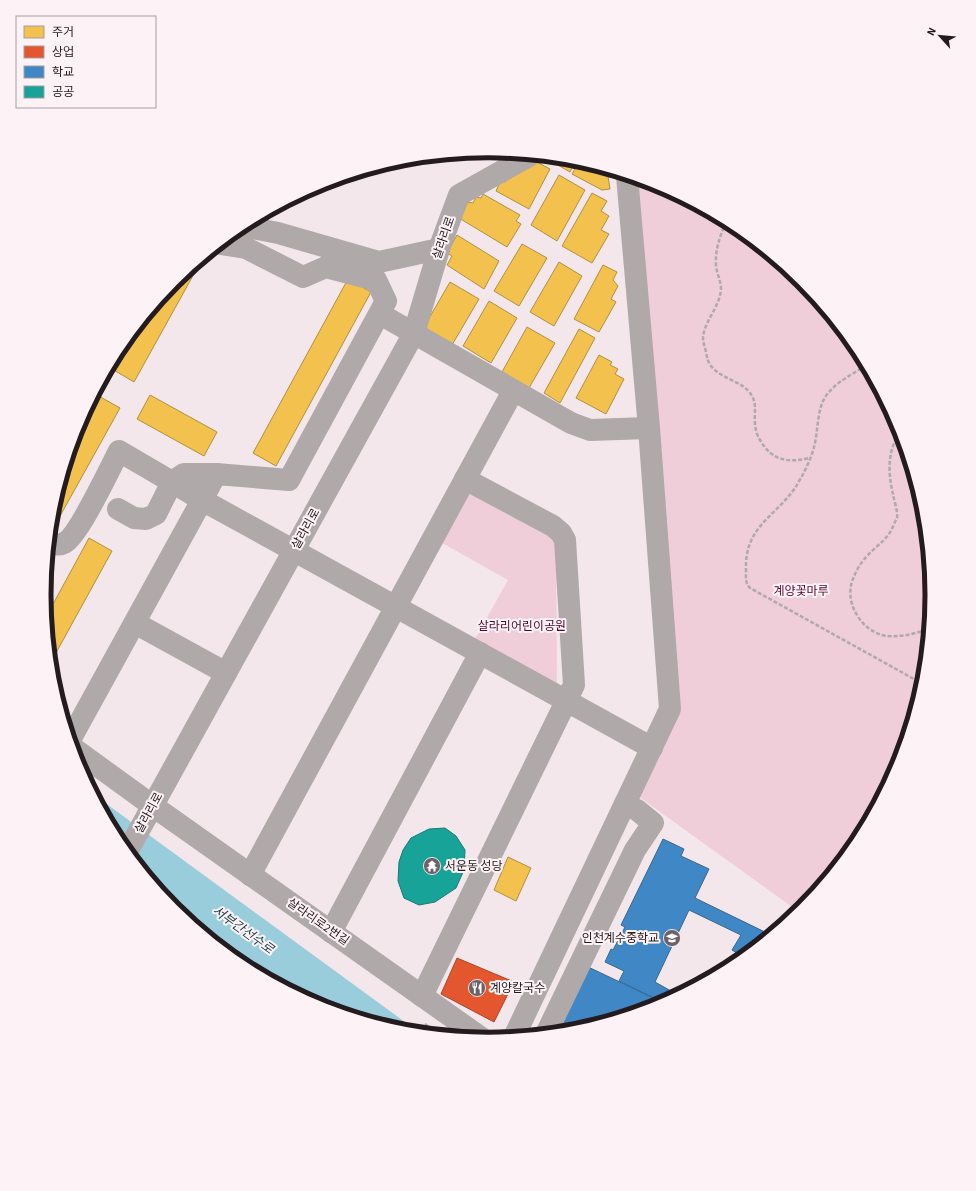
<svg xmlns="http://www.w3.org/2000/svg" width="976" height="1191" font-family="'Source Sans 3','Noto Sans KR',sans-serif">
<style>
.green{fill:#efced9}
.water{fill:#9acddc}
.homes{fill:#f2c14e;stroke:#b48f40}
.shops{fill:#e4572e;stroke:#aa4529}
.schools{fill:#3f88c5;stroke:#376793}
.public{fill:#17a398;stroke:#1b7a73}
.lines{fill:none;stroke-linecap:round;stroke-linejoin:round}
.path{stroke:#afa9aa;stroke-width:2.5;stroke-dasharray:4 2;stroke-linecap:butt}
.minor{stroke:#afa9aa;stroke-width:22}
.minor-bridge{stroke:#afa9aa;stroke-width:22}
.labels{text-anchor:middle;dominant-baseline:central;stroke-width:4;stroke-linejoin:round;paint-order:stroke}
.street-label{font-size:12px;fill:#241b1e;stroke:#fdf3f6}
.park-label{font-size:12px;fill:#52062e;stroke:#fdf3f6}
.poi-label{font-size:12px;fill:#241b1e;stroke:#fdf3f6;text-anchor:start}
.water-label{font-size:13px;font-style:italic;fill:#1e434c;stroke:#fdf3f6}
.rim{fill:none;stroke:#241b1e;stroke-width:5}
</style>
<rect width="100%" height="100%" fill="#f3e7eb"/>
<g class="green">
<path d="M637 179 658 185 735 226 802 282 857 349 898 426 924 509 932 596 923 682 898 766 857 842 799 912 638 796 680 708Z"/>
<path d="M467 488 545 530 556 544 557 685 475 639 508 580 444 544 438 542Z"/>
</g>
<path class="water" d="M93 794 420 1033 401 1031 318 1006 270 980 179 914 174 909 119 842Z"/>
<g class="homes">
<path d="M544 157 575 160 607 170 610 189 602 190 572 174 575 169 572 168 570 172Z"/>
<path d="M537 162 550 169 529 209 496 191 501 180 505 182 510 174Z"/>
<path d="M559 175 585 190 557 241 531 225Z"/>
<path d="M592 193 607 201 601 211 609 216 601 230 609 234 592 263 562 246Z"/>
<path d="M483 194 520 215 516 221 521 224 507 247 459 218 468 202 473 203 476 197 481 198Z"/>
<path d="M457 235 499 261 484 289 447 265 452 256 447 253Z"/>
<path d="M522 244 547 258 519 306 494 291Z"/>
<path d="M198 262 200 263 134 382 112 369 132 332 174 281Z"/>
<path d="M559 262 582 276 554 326 530 312Z"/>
<path d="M603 265 617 272 613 280 618 286 611 299 616 302 599 332 574 319Z"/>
<path d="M348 279 371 292 276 466 253 453Z"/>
<path d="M450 282 479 299 452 345 424 327Z"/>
<path d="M489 301 517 318 491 363 463 346Z"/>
<path d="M527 327 555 343 529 388 502 372Z"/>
<path d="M579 329 595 338 560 403 544 393Z"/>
<path d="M599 355 612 362 610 365 618 369 615 374 624 379 606 414 576 398Z"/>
<path d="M97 395 120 408 54 527 51 525 53 509 75 436Z"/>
<path d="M150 395 217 432 204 456 137 419Z"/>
<path d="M89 538 112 551 51 662 46 617Z"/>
<path d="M508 857 531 868 516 901 494 890Z"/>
</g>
<path class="shops" d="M457 958 514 982 494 1022 441 994Z"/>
<g class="schools">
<path d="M663 839 684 849 681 856 709 869 695 898 771 935 733 965 740 955 732 950 741 935 689 910 655 982 678 995 664 1003 619 981 624 971 605 962 611 949 613 950 625 927 621 925Z"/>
<path d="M584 965 664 1003 658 1006 574 1031 555 1033Z"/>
</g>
<path class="public" d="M445 828 456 836 465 850 464 870 456 888 435 902 419 905 404 898 398 881 399 862 403 850 411 838 429 829Z"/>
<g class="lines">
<g class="path">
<path d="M726 222C720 236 715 249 716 266 717 274 721 281 721 289 720 307 704 321 703 338 703 343 705 347 706 352 707 358 708 362 711 366 722 380 744 381 752 396 757 405 754 414 755 423 755 429 757 435 760 440 772 461 788 463 809 458"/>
<path d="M866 365C854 374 839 380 829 392 816 406 819 429 814 447 811 460 802 477 795 488 774 518 744 527 746 571 746 578 745 583 750 588L923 684"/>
<path d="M900 433C887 450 888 474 893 494 894 501 898 511 897 518 896 520 895 522 894 524 888 540 879 543 867 556 861 562 856 571 853 579 843 602 862 633 887 636 901 637 916 634 929 628"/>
<path d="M425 1024 439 1035"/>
</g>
<g class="minor">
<path d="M242 226 278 233 379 262 439 249"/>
<path d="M380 314 571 423 590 430 649 428"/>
<path d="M118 509 134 518 146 519 156 514 172 482 202 500 216 474 289 480 386 301 376 280 326 267 303 277 246 248 220 244"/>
<path d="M49 542C54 544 59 546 64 543 78 537 110 468 119 451L172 482 184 474H216"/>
<path d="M135 623 226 673"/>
<path d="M70 740 202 500 652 748"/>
<path d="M73 748 153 806 483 1039"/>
<path d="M147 816 414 333 439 249 459 195 529 156"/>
<path d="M250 875 513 391"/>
<path d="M331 932 480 653"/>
<path d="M422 996 574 685 565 540 561 533 553 526 465 479"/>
<path d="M546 1034 635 850 653 823 637 810 625 804"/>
<path d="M514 1037 670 709 649 428 627 176"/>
</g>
<path class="minor-bridge" d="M127 852 147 816"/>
</g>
<defs>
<g id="temple-disc" transform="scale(0.9)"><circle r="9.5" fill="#6c6266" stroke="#fdf3f6"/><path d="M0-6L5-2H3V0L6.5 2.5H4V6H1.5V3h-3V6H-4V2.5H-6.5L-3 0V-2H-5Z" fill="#fff"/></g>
<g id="school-disc" transform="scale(0.9)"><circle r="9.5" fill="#6c6266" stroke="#fdf3f6"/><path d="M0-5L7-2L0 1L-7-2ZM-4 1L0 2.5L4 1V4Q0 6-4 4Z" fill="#fff"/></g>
<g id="restaurant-disc" transform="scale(0.9)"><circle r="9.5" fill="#6c6266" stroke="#fdf3f6"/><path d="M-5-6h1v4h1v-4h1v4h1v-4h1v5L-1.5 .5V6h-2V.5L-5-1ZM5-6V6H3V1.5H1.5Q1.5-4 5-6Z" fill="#fff"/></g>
</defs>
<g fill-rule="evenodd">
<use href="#temple-disc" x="432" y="866"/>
<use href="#school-disc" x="672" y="938"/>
<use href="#restaurant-disc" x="477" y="988"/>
</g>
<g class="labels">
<g class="street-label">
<text transform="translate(444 238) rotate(-71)">살라리로</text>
<text transform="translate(306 529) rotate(-61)">살라리로</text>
<text transform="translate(149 813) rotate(-61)">살라리로</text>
<text transform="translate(318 922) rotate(35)">살라리로2번길</text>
</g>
<g class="park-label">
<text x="801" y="591">계양꽃마루</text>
<text x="522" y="626">살라리어린이공원</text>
</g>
<g class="poi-label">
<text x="445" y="866">서운동 성당</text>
<text x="659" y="938" text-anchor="end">인천계수중학교</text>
<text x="490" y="988">계양칼국수</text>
</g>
<g class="water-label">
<text transform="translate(243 930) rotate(36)">서부간선수로</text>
</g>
</g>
<path d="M0 0H976V1191H0ZM51 595a437 437 0 1 1 874 0a437 437 0 1 1-874 0Z" fill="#fdf3f6" fill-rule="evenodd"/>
<path class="rim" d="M51 595a437 437 0 1 1 874 0a437 437 0 1 1-874 0Z"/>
<rect x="16" y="16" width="140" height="92" fill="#fdf3f6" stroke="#a69da0"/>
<rect x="24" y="26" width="20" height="12" fill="#f2c14e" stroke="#a69da0"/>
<text x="52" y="36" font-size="12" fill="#241b1e">주거</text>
<rect x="24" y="46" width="20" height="12" fill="#e4572e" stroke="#a69da0"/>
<text x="52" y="56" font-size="12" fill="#241b1e">상업</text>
<rect x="24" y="66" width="20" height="12" fill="#3f88c5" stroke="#a69da0"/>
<text x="52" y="76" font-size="12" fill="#241b1e">학교</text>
<rect x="24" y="86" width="20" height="12" fill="#17a398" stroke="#a69da0"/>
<text x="52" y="96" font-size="12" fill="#241b1e">공공</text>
<g transform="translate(940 36) rotate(297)" stroke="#fdf3f6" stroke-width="3" paint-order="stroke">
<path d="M0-3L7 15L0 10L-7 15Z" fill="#241b1e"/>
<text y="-6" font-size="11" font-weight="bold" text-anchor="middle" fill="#241b1e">N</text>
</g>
</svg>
